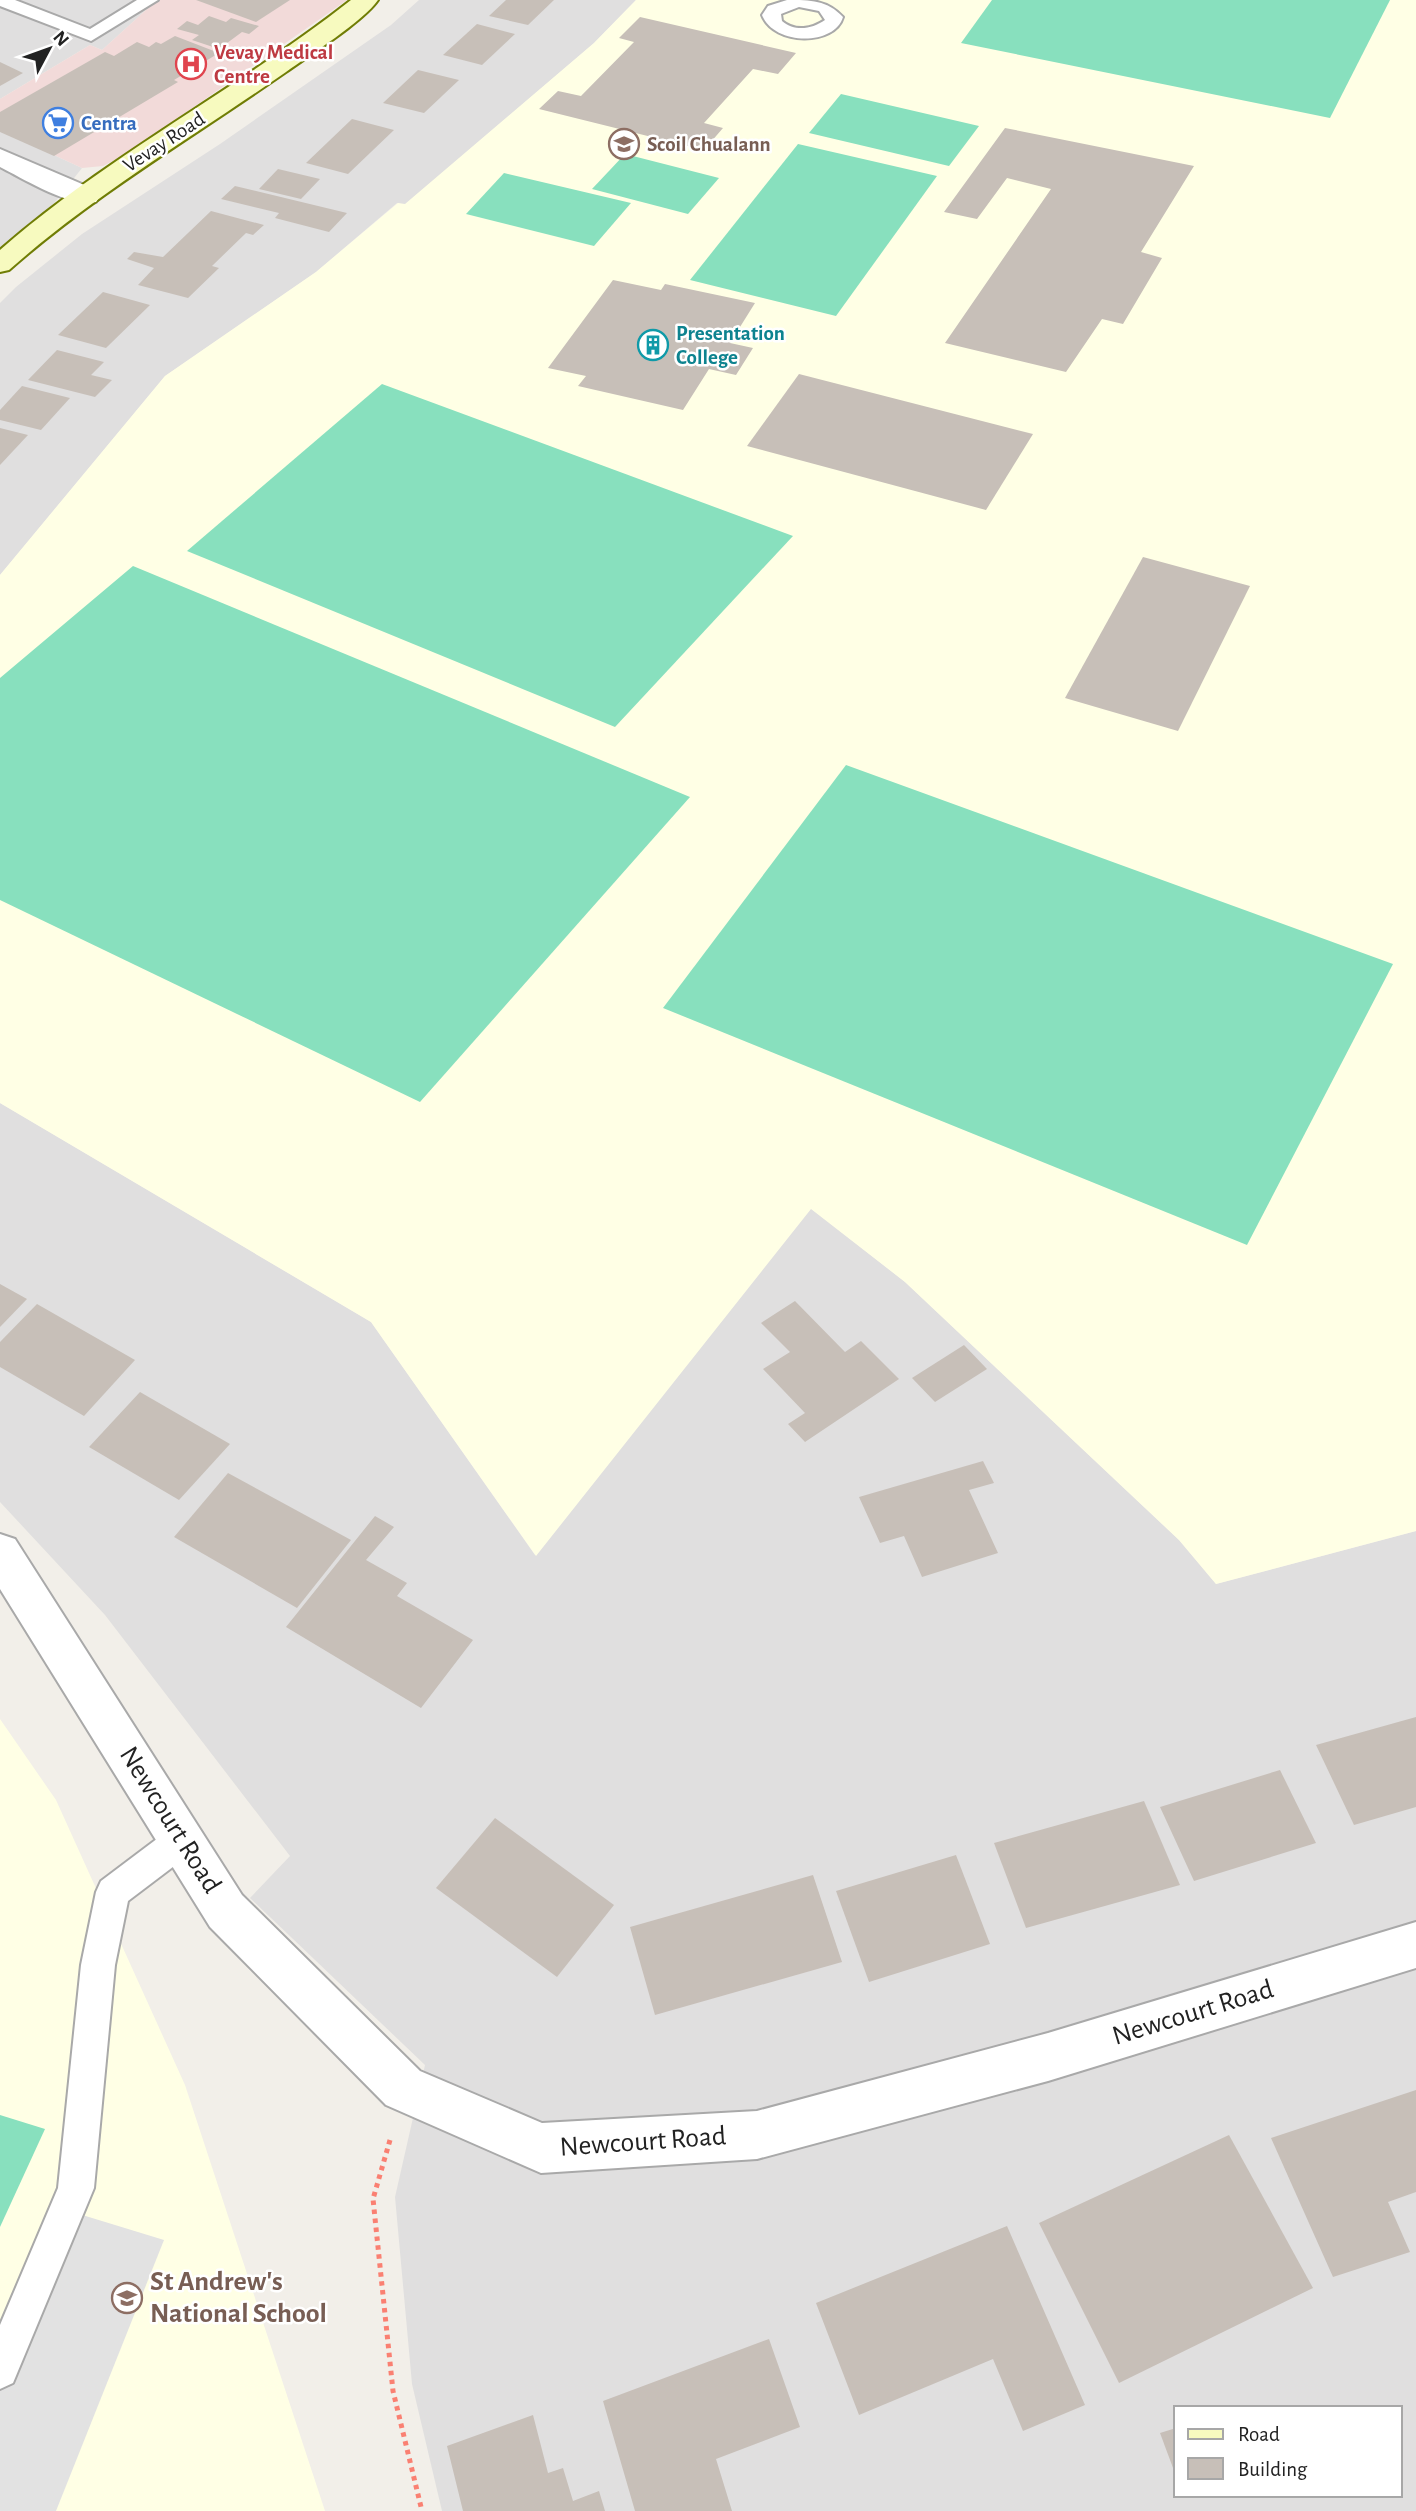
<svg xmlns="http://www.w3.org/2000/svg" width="1416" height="2511" font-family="'Alegreya Sans',sans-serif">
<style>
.residential{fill:#e0dfdf;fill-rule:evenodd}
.commercial{fill:#f2dad9}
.education{fill:#ffffe5}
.pitch{fill:#88e0be}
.parking{fill:#e2e2e2}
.building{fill:#c7bfb8}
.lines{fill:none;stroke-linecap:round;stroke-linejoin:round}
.lane-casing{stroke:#a9a9a9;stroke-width:4}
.street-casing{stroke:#a9a9a9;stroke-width:4}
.secondary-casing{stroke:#707d05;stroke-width:4}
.path{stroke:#fa8072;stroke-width:5;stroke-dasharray:4.5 4.5;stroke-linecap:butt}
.lane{fill:#fff;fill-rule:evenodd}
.street{fill:#fff;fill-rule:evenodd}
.secondary{fill:#f7fabf;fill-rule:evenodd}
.labels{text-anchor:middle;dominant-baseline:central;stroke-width:5;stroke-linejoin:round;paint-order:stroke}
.far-health-label{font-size:21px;font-weight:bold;fill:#be3a42;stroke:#fff;text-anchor:start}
.far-shop-label{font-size:21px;font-weight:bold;fill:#366cbe;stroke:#fff;text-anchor:start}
.far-street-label{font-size:21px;fill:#222;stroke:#fff}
.far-education-label{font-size:21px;font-weight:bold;fill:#785e54;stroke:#fff;text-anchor:start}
.far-culture-label{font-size:21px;font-weight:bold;fill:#0d838f;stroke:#fff;text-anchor:start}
.near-street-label{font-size:28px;fill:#222;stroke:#fff}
.near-education-label{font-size:28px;font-weight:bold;fill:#785e54;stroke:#fff;text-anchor:start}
</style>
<rect width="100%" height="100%" fill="#f2efe9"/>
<g class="residential">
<path d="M0 0H157L102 50 90 45 0 99Z"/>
<path d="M419 0H636L594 43 405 205 397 203 316 272 165 376 0 575V303L16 287 82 234 220 144 391 25Z"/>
<path d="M0 130 82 168 25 240 0 263Z"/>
<path d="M0 1103 371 1322 535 1555 811 1208 905 1282 1179 1540 1216 1584 1416 1531V2511H442L412 2384 395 2197 425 2065 250 1898 290 1856 105 1615 0 1502ZM1176 2408H1400V2495H1176Z"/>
</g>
<path class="commercial" d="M157 0H347L128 153 103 166 82 168 0 130V99L90 45 102 50Z"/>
<g class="education">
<path d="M636 0H1416V1531L1216 1584 1179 1540 905 1282 811 1209 536 1556 371 1322 0 1103V575L165 376 316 272 398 203 405 204 594 43Z"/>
<path d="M0 1719 56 1800 185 2085 325 2511H0Z"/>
</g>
<g class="pitch">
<path d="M992 0H1390L1330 118 961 43Z"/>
<path d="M841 94 979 126 949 166 809 133Z"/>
<path d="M798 144 937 176 836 316 690 280Z"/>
<path d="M625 154 719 178 688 214 592 189Z"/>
<path d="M504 173 631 203 594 246 466 214Z"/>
<path d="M382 384 793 536 615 727 187 551Z"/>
<path d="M133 566 690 797 420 1102 0 900V678Z"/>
<path d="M846 765 1393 964 1247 1245 663 1008Z"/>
<path d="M0 2115 45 2129 0 2227Z"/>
</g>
<path class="parking" d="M66 2210 164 2240 56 2511H0V2326Z"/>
<g class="building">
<path d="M196 0H290L256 22Z"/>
<path d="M506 0H554L528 25 489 16Z"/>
<path d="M209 16 226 22 231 18 259 26 249 34 242 32 219 49 192 40 199 35 177 29 187 21 198 25Z"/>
<path d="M640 17 796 53 778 74 753 69 704 123 723 128 704 150 539 109 558 91 581 96 634 42 619 38Z"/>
<path d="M477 24 515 34 482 65 443 55Z"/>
<path d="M175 36 219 53 174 80 178 82 54 156 0 132V112L105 52 114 56 137 42 149 47 156 42 161 44Z"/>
<path d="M0 62 23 73 0 86Z"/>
<path d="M418 70 459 80 424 113 383 103Z"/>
<path d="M352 119 394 130 348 174 306 163Z"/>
<path d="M1005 128 1194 166 1141 252 1162 258 1123 324 1102 319 1066 372 945 343 1051 189 1007 178 977 219 944 212Z"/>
<path d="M278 169 320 179 301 199 259 189Z"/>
<path d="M235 186 347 213 329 232 275 218 279 213 221 199Z"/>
<path d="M211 211 264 225 253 235 246 233 212 266 219 268 188 298 138 285 154 268 127 259 134 252 163 257Z"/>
<path d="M613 280 661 290 665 284 755 303 730 343 753 348 736 375 709 369 683 410 578 386 586 376 548 368Z"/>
<path d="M103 292 150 305 106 348 58 335Z"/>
<path d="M57 350 104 362 91 375 112 380 95 397 28 380Z"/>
<path d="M799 374 1033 434 986 510 747 446Z"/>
<path d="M22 386 70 398 41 430 0 420V410Z"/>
<path d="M0 428 28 435 0 465Z"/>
<path d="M1143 557 1250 586 1178 731 1065 698Z"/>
<path d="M0 1284 27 1299 0 1327Z"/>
<path d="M795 1301 845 1352 861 1341 899 1379 805 1442 788 1424 805 1413 763 1369 790 1352 761 1323Z"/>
<path d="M37 1304 135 1360 84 1416 0 1367V1342Z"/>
<path d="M964 1345 987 1369 935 1402 912 1378Z"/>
<path d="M140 1392 230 1444 179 1500 89 1447Z"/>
<path d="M983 1461 994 1483 969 1490 998 1553 922 1577 904 1536 880 1543 859 1497Z"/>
<path d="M228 1473 351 1540 297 1608 174 1537Z"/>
<path d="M375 1516 394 1527 366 1560 407 1583 397 1596 473 1640 421 1708 286 1627Z"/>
<path d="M1416 1717V1807L1354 1825 1316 1745Z"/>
<path d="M1280 1770 1316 1843 1194 1881 1160 1807Z"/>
<path d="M1144 1801 1180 1885 1026 1928 994 1843Z"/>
<path d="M495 1818 614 1905 557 1977 436 1888Z"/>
<path d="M956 1855 990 1944 869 1982 836 1891Z"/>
<path d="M813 1875 842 1962 655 2015 630 1927Z"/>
<path d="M1416 2090V2192L1388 2202 1410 2252 1333 2277 1271 2138Z"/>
<path d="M1229 2135 1313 2288 1119 2383 1039 2223Z"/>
<path d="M1007 2226 1085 2405 1023 2431 993 2359 859 2415 816 2303Z"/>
<path d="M769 2339 800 2427 716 2459 732 2511H635L603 2401Z"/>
<path d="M533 2415 548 2473 563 2468 573 2501 599 2491 605 2511H463L447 2446Z"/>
<path d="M1176 2428V2476L1160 2433Z"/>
</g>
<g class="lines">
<g class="lane-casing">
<g id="lane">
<path d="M0 0H15L90 29 137 0H158L91 41 0 6Z"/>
<path d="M787 0C811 0 827 0 843 17 835 46 774 46 762 15L768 6ZM799 7 819 11 825 20C812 29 795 32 782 21L781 14Z"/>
<path d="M182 1824 194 1829 199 1840 194 1851 128 1901 115 1965 94 2188 13 2383 0 2389V2325L58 2188 81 1965 96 1892 101 1881 170 1829Z"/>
</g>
</g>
<g class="street-casing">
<g id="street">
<path d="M0 149 96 190 100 196 96 202C70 208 24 179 0 167Z"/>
<path d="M0 1534 15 1539 242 1895 420 2071 542 2123 757 2111 1048 2033 1416 1922V1968L1048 2081 757 2159 541 2173 386 2105 210 1927 0 1589Z"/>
</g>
</g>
<g class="secondary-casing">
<path id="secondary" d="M351 0H378C364 21 308 56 286 72 193 137 95 194 9 270L0 272V250C108 155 238 89 351 0Z"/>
</g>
<path class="path" d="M390 2140 373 2199 393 2391 422 2511"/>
<use href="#lane" class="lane"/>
<use href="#street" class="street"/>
<use href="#secondary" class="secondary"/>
</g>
<defs>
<g id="hospital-ring" transform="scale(1.575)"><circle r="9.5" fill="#fff" stroke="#e0444e" stroke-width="1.5"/><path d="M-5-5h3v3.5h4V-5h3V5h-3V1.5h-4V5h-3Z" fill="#e0444e"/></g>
<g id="supermarket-ring" transform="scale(1.575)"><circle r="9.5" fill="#fff" stroke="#3f7fe0" stroke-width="1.5"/><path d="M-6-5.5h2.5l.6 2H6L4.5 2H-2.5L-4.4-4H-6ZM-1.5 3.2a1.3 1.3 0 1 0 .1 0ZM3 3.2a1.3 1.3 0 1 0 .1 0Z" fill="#3f7fe0"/></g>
<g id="school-ring" transform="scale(1.575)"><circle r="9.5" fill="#fff" stroke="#8d6e63" stroke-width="1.5"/><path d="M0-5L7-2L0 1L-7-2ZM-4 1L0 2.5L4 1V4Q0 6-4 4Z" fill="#8d6e63"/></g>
<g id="building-ring" transform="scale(1.575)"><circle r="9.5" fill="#fff" stroke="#0f9aa8" stroke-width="1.5"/><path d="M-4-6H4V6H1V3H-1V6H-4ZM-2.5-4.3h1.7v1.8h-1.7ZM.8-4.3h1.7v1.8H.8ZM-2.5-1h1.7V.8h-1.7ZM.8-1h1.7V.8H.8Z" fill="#0f9aa8"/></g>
</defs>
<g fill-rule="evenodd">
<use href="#hospital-ring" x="191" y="64"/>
<use href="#supermarket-ring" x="58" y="123"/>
<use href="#school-ring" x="624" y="144"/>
<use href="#building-ring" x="653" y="345"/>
<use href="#school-ring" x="127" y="2298"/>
</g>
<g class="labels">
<g class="far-health-label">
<text x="214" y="52">Vevay Medical<tspan x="214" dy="24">Centre</tspan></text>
</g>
<g class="far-shop-label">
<text x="81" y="123">Centra</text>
</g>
<g class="far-street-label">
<text transform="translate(164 142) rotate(-33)">Vevay Road</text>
</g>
<g class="far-education-label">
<text x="647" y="144">Scoil Chualann</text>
</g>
<g class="far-culture-label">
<text x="676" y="333">Presentation<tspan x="676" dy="24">College</tspan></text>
</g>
<g class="near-street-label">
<text transform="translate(170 1820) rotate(58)">Newcourt Road</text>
<text transform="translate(1193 2013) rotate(-17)">Newcourt Road</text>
<text transform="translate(643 2142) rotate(-4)">Newcourt Road</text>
</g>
<g class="near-education-label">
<text x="150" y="2282">St Andrew's<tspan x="150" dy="32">National School</tspan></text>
</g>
</g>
<rect x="1174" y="2406" width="228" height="91" fill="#ffffff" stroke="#a7a7a7" stroke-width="2"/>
<rect x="1188" y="2429" width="35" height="10" fill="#f7fabf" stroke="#a7a7a7" stroke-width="2"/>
<text x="1238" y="2441" font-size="21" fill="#222222">Road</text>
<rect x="1188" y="2458" width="35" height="21" fill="#c7bfb8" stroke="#a7a7a7" stroke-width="2"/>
<text x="1238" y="2476" font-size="21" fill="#222222">Building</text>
<g transform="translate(49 49) rotate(49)" stroke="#ffffff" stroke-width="5" paint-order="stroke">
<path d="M0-5L12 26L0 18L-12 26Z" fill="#222222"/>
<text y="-10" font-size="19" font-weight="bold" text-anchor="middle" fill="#222222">N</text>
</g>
</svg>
